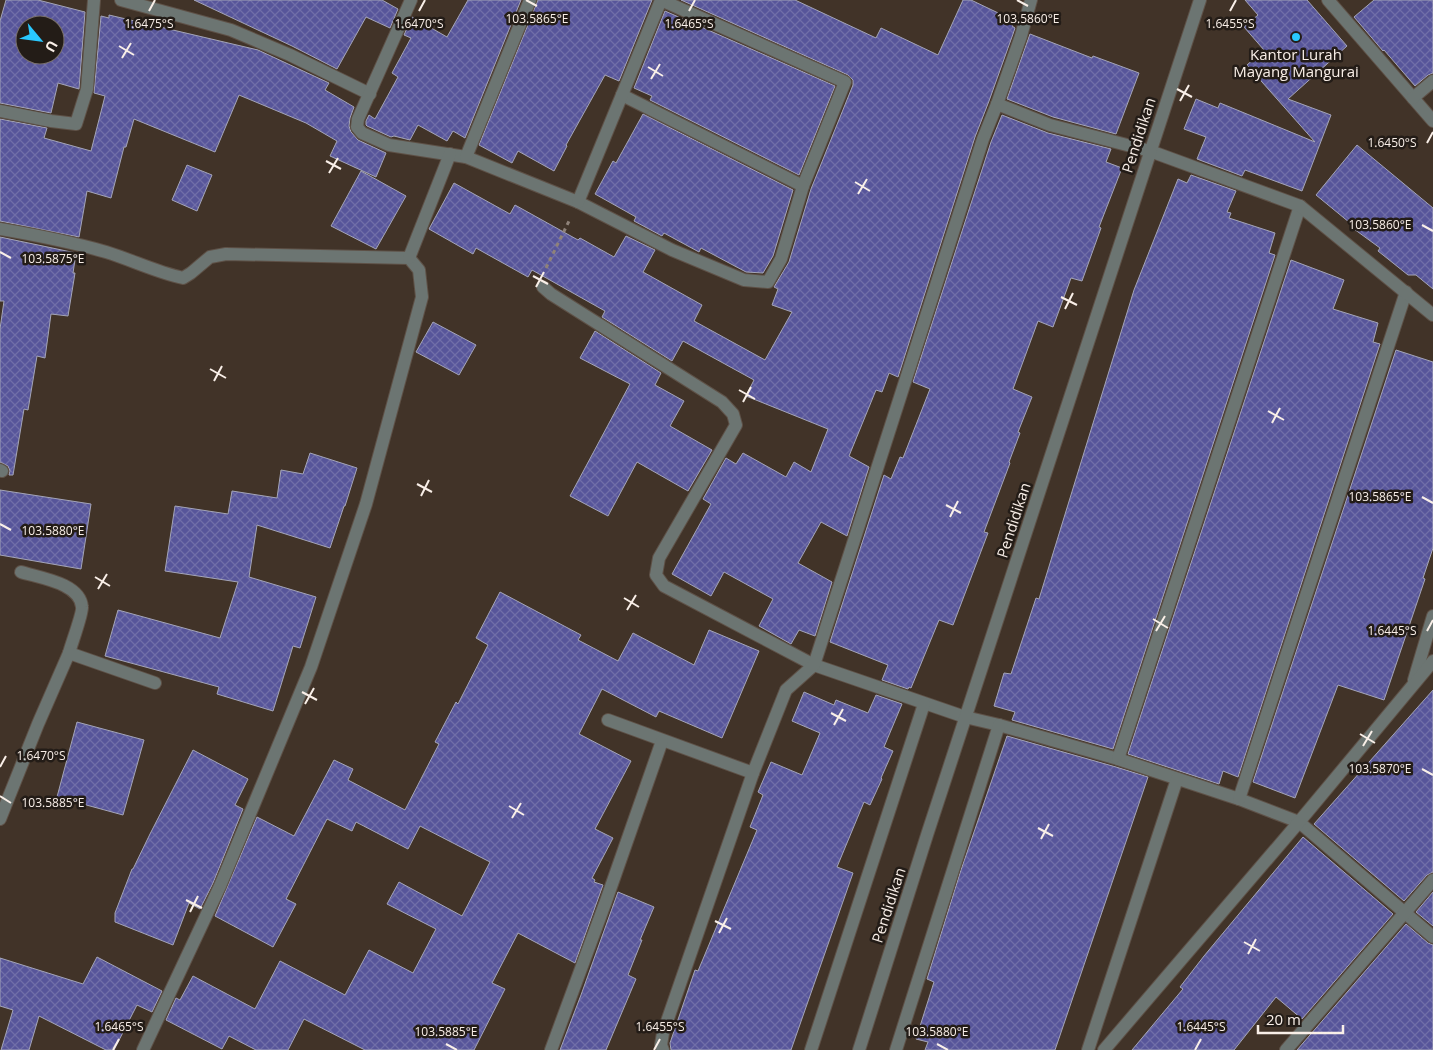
<svg xmlns="http://www.w3.org/2000/svg" width="1433" height="1050" font-family="'Open Sans',sans-serif">
<style>
.building{fill:url(#building-cross-hatch);stroke:#a4a5b8;fill-rule:evenodd}
.lines{fill:none;stroke-linecap:round;stroke-linejoin:round}
.minor-casing{stroke:#5e5147;stroke-width:14}
.path{stroke:#8f8279;stroke-width:3;stroke-dasharray:4 4;stroke-linecap:butt}
.minor{stroke:#6c7572;stroke-width:12}
.ticks{fill:none;stroke:#f9efe8;stroke-width:2}
.poi-dot{fill:#29c8ff;stroke:#231c17;stroke-width:2}
.labels{text-anchor:middle;dominant-baseline:central;stroke-width:5;stroke-linejoin:round;paint-order:stroke}
.poi-label{font-size:15px;fill:#f9efe8;stroke:#231c17}
.street-label{font-size:15px;fill:#f9efe8;stroke:#231c17}
.ticks-label{font-size:12px;text-anchor:middle;fill:#f9efe8;stroke:#231c17;stroke-width:5;stroke-linejoin:round;paint-order:stroke}
</style>
<defs>
<pattern id="building-cross-hatch" width="8" height="8" patternUnits="userSpaceOnUse" patternTransform="scale(1.25)"><rect width="8" height="8" fill="#57559a"/><path d="M0 0l8 8M0 8l8-8" fill="none" stroke="#706ea8"/></pattern>
</defs>
<rect width="100%" height="100%" fill="#413328"/>
<g class="building">
<path d="M6 0H38L85 12 79 89 58 83 51 113 0 103V21ZM25 25H55V55H25Z"/>
<path d="M194 0H382L398 9 390 28 366 17 337 69 292 46Z"/>
<path d="M468 0H521L465 138 453 131 447 141 418 125 410 140 394 136 391 137 367 126 366 125V121L369 115 375 119 398 77 392 73 411 38 404 35 412 17 447 37Z"/>
<path d="M538 0H652L619 81 605 75 566 145 567 146 554 171 518 151 512 163 479 145Z"/>
<path d="M681 0H795L876 38 881 28 938 55 963 0H971L1015 21 1012 26 1015 28 1013 34 989 101 975 137 898 377 889 373 882 392 876 390 849 456 869 467 847 536 821 522 798 563 832 582 815 636 799 630 791 644 759 626 773 599 724 572 711 596 672 574 711 504 703 499 726 458 736 464 743 453 786 477 794 462 811 472 828 429 746 396 754 380 683 341 672 361 602 317 605 311 532 270 528 277 476 248 473 254 429 229 454 183 510 214 515 205 578 240 580 238 614 257 626 236 655 250 643 272 702 305 694 321 765 360 792 312 772 305 778 289 774 287 789 262 811 189 853 85V80L848 75Z"/>
<path d="M1245 0H1307L1347 46 1288 99 1331 115 1302 191 1245 170 1242 176 1197 159 1206 137 1184 129 1196 99 1218 108 1220 103 1315 142 1247 65 1264 50 1244 27 1258 15Z"/>
<path d="M1374 0H1433V73L1428 75 1415 86 1384 50 1383 51 1354 17Z"/>
<path d="M665 11 835 86 799 175 650 100 652 96 634 88Z"/>
<path d="M109 15 258 50 329 83 325 90 354 107 350 118 349 126 351 132 358 140 386 153 376 177 330 156 337 141 306 123 239 95 215 152 134 119 126 147H124L111 198 87 191 79 237 0 221V119L47 128 44 138 91 151 105 96 94 93 101 16 109 18Z"/>
<path d="M1030 34 1092 58 1093 56 1139 73 1116 134 1053 117 1007 99Z"/>
<path d="M643 114 793 190 773 256 763 273 746 272 701 248 699 252 664 233 662 236 634 221 636 217 595 194 613 161 616 163Z"/>
<path d="M1002 115 1048 133 1111 149 1106 162 1122 168 1099 227 1101 228 1082 281 1071 278 1053 327 1038 321 1013 389 1032 397 1018 432 1020 433 1009 462 1010 463 984 532 988 533 953 625 939 620 911 688 909 687 908 689 882 680 888 665 830 642 884 475 891 479 900 457 903 458 930 389 913 382 991 142Z"/>
<path d="M1357 145 1433 208V289L1416 275H1408L1378 251 1380 248 1354 229 1355 227 1316 195Z"/>
<path d="M187 165 212 175 197 211 172 200Z"/>
<path d="M361 171 406 196 376 249 331 226Z"/>
<path d="M1191 175 1236 191 1227 212 1231 213 1229 218 1275 233 1269 253 1275 255 1113 749 1012 720 1015 712 994 706 1004 673 1011 674 1036 598 1039 599 1134 290 1178 179 1187 183Z"/>
<path d="M0 237 76 253 73 273H75L68 316 51 314 45 358 37 356 28 410 24 409 13 475H9L10 471 8 466 0 462V329L4 301H0Z"/>
<path d="M1291 260 1344 280 1333 309 1378 323 1373 342 1380 344 1238 777 1223 771 1219 784 1128 754Z"/>
<path d="M433 322 476 345 459 375 416 352Z"/>
<path d="M595 331 661 373 655 385 684 401 670 426 712 450 688 491 637 462 608 516 570 496 630 384 580 358Z"/>
<path d="M1396 350 1433 362V548L1423 578 1425 579 1384 700 1338 685 1295 798 1253 782Z"/>
<path d="M310 453 357 468 345 506H344L330 548 257 525 249 577 316 597 300 648 293 646 273 711 217 694 219 687 105 656 118 610 220 638 238 582 165 571 175 506 228 514 232 491 277 498 281 470 303 474Z"/>
<path d="M0 490 91 504 81 569 0 555Z"/>
<path d="M500 592 581 635 578 640 618 661 633 633 694 665 709 630 759 651 722 738 659 711 656 717 602 689 579 734 631 761 595 829 613 838 592 878 595 880 594 882 603 885 575 963 518 933 492 983 505 989 474 1050H365L304 1019 288 1050H256L229 1036 222 1049 166 1020 176 998 180 1000 193 976 255 1009 280 961 345 995 369 950 413 973 436 929 387 904 399 882 462 916 490 862 420 826 408 849 356 822 352 831 327 819 286 899 296 904 273 947 215 916 257 817 294 836 334 760 353 769 348 780 405 810 439 744 435 742 456 702 458 704 488 645 476 638Z"/>
<path d="M1433 690V872L1427 875 1404 901 1314 824Z"/>
<path d="M804 692 834 705 836 700 868 713 876 695 902 704 884 747 893 751 881 778 882 779 870 805 864 802 837 867 853 873 791 1050H671L670 1043 695 970 698 971 757 830 750 827 763 795 758 792 771 762 802 775 820 733 792 721Z"/>
<path d="M77 722 144 740 123 815 57 797Z"/>
<path d="M1007 736 1116 767 1148 777 1055 1050H925L928 1042 916 1039 934 982 927 979 961 870Z"/>
<path d="M193 750 248 779 235 805 243 809 213 883 200 909 189 903 173 945 115 922V913L132 869H133L150 834Z"/>
<path d="M1303 837 1393 914 1302 1019 1276 997 1234 1050H1132L1183 989 1180 987 1204 956Z"/>
<path d="M618 892 654 907 640 940H642L628 975 636 979 606 1050H560L581 995Z"/>
<path d="M1433 892V926L1416 912Z"/>
<path d="M1406 924 1428 943 1433 945V1050H1297Z"/>
<path d="M97 957 162 991 152 1012 137 1005 114 1050H106L39 1016 29 1050H1L13 1010 0 1006V958L83 984Z"/>
</g>
<g class="lines">
<g class="minor-casing">
<g id="minor">
<path d="M121 0 231 30 290 55 370 94"/>
<path d="M411 0 358 119 357 127 362 133 389 145 466 157 578 202 672 250 744 280 768 282 781 259 803 186 845 82 661 0"/>
<path d="M1328 0 1433 121"/>
<path d="M622 95 803 186"/>
<path d="M1413 98 1433 81"/>
<path d="M997 104 1021 36 1031 0"/>
<path d="M0 111 51 121 76 124 87 89 94 0"/>
<path d="M466 157 530 0"/>
<path d="M578 202 661 0"/>
<path d="M0 229C35 235 71 242 106 252 132 260 156 272 183 278L191 273 210 257 226 254 409 258 419 270 422 297 366 504 311 667 220 886 143 1050"/>
<path d="M409 258 450 154"/>
<path d="M543 287 551 294 722 402 733 414 736 425 659 558 656 575 664 586 814 665 965 717 999 725 1118 759 1239 799 1299 822 1433 937"/>
<path d="M0 470 2 471"/>
<path d="M21 572C40 578 80 583 82 607 83 613 71 645 69 653"/>
<path d="M1414 680 1433 616"/>
<path d="M608 720 753 773"/>
<path d="M1118 759 1300 206"/>
<path d="M1239 799 1406 292"/>
<path d="M0 819 38 724 69 653 155 683"/>
<path d="M551 1050 606 901 662 741"/>
<path d="M663 1050 661 1045 663 1033 753 773 786 690 814 665 983 139 997 104 1050 125 1150 151 1300 206 1433 315"/>
<path d="M811 1050 924 704"/>
<path d="M859 1050 927 835 1200 0"/>
<path d="M896 1050 999 725"/>
<path d="M1088 1050 1177 779"/>
<path d="M1104 1050 1299 822 1433 661"/>
<path d="M1286 1050 1433 880"/>
</g>
</g>
<path class="path" d="M546 268 570 219"/>
<use href="#minor" class="minor"/>
</g>
<path class="ticks" d="M526 0 537 6M1017 0 1028 6M149 11 155 0M419 11 425 0M689 11 695 0M1230 11 1236 0M119 46 134 55M122 58 131 43M648 67 663 76M651 79 660 64M1177 89 1192 97M1180 101 1189 85M1427 143 1433 132M326 161 341 169M329 173 338 158M855 182 870 191M858 194 867 179M1422 225 1433 231M0 252 11 258M533 276 548 284M536 287 544 272M1061 297 1077 305M1065 309 1073 293M210 369 226 378M214 381 222 366M739 390 755 399M743 402 751 387M1268 411 1284 420M1272 423 1280 408M417 484 432 492M421 496 429 480M1422 497 1433 503M946 505 961 513M950 517 958 501M0 524 11 530M95 577 110 586M98 589 107 574M624 598 639 607M627 610 636 595M1153 619 1168 628M1156 631 1165 616M1427 631 1433 620M302 692 317 700M305 704 314 688M831 713 846 721M834 725 843 709M1360 734 1375 743M1363 746 1372 731M0 767 6 756M1422 769 1433 775M0 796 11 803M509 806 524 815M512 818 521 803M1038 828 1053 836M1041 839 1049 824M186 900 202 908M190 912 198 896M715 921 731 929M719 933 727 918M1244 942 1260 951M1248 954 1256 939M446 1044 457 1050M937 1044 948 1050M113 1050 119 1039M654 1050 660 1039M1195 1050 1201 1039"/>
<circle class="poi-dot" cx="1296" cy="37" r="5"/>
<g class="labels">
<g class="poi-label">
<text x="1296" y="54">Kantor Lurah<tspan x="1296" dy="17">Mayang Mangurai</tspan></text>
</g>
<g class="street-label">
<text transform="translate(1138 135) rotate(-72)">Pendidikan</text>
<text transform="translate(1013 520) rotate(-72)">Pendidikan</text>
<text transform="translate(888 905) rotate(-72)">Pendidikan</text>
</g>
</g>
<g class="ticks-label">
<text x="537" y="23">103.5865°E</text>
<text x="1028" y="23">103.5860°E</text>
<text x="149" y="28">1.6475°S</text>
<text x="419" y="28">1.6470°S</text>
<text x="689" y="28">1.6465°S</text>
<text x="1230" y="28">1.6455°S</text>
<text x="1392" y="147">1.6450°S</text>
<text x="1380" y="229">103.5860°E</text>
<text x="53" y="263">103.5875°E</text>
<text x="1380" y="501">103.5865°E</text>
<text x="53" y="535">103.5880°E</text>
<text x="1392" y="635">1.6445°S</text>
<text x="41" y="760">1.6470°S</text>
<text x="1380" y="773">103.5870°E</text>
<text x="53" y="807">103.5885°E</text>
<text x="119" y="1031">1.6465°S</text>
<text x="660" y="1031">1.6455°S</text>
<text x="1201" y="1031">1.6445°S</text>
<text x="446" y="1036">103.5885°E</text>
<text x="937" y="1036">103.5880°E</text>
</g>
<g transform="translate(40 40) rotate(119)"><circle r="24" fill="#231c17" stroke="#79706b"/>
<path d="M0-4L9 19L0 12L-9 19Z" fill="#29c8ff"/>
<text y="-8" font-size="14" font-weight="bold" text-anchor="middle" fill="#f9efe8">U</text>
</g>
<path d="M1258 1025v8h85v-8" fill="none" stroke="#f9efe8" stroke-width="2.5"/>
<text x="1266" y="1025" font-size="15" fill="#f9efe8" stroke="#231c17" stroke-width="4" paint-order="stroke">20 m</text>
</svg>
